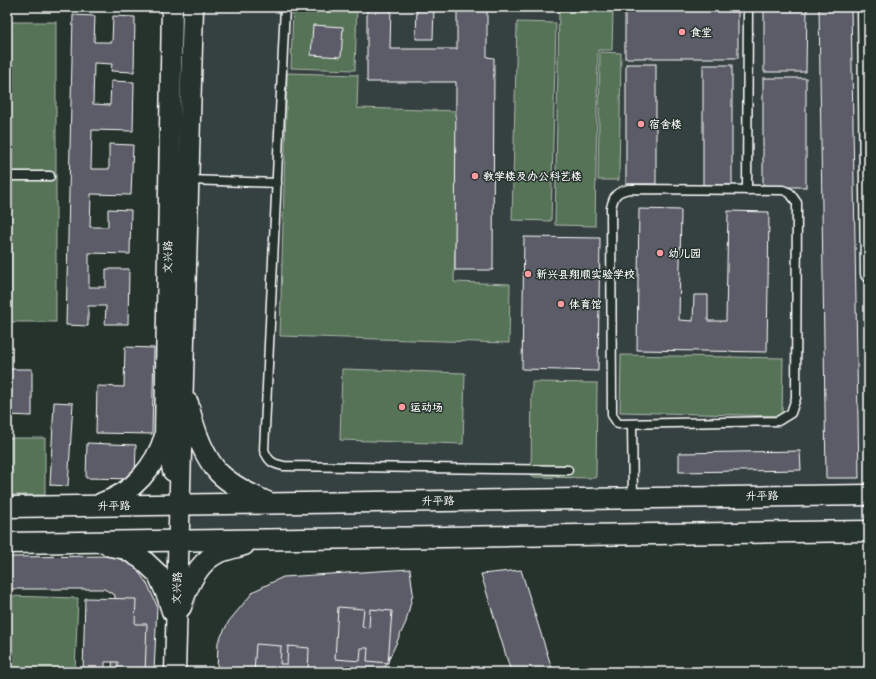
<svg xmlns="http://www.w3.org/2000/svg" width="876" height="679" font-family="'Shantell Sans','LXGW WenKai TC',sans-serif">
<style>
.built{fill:#363f3f}
.green{fill:#577359;stroke:#abb9ac}
.building{fill:#5c5c68;stroke:#fff}
.lines{fill:none;stroke-linecap:round;stroke-linejoin:round}
.service-casing{stroke:#fff;stroke-width:11}
.minor-casing{stroke:#fff;stroke-width:19}
.tertiary-casing{stroke:#fff;stroke-width:23}
.service{stroke:#26332d;stroke-width:8}
.minor{stroke:#26332d;stroke-width:16}
.tertiary{stroke:#26332d;stroke-width:20}
.poi-dot{fill:#ff9aa2;stroke:#26332d;stroke-width:1.5}
.labels{text-anchor:middle;dominant-baseline:central;stroke-width:3;stroke-linejoin:round;paint-order:stroke}
.poi-label{font-size:11px;font-weight:bold;fill:#fff;stroke:#26332d;text-anchor:start}
.street-label{font-size:11px;fill:#fff;stroke:#26332d}
</style>
<rect width="100%" height="100%" fill="#26332d"/>
<filter id="ink" filterUnits="userSpaceOnUse"><feTurbulence type="fractalNoise" baseFrequency=".025" numOctaves="2"/><feDisplacementMap in="SourceGraphic" scale="8" xChannelSelector="R" yChannelSelector="G"/><feConvolveMatrix kernelMatrix="1 2 1 2 8 2 1 2 1" color-interpolation-filters="sRGB"/></filter>
<g filter="url(#ink)">
<path class="built" d="M193 7H866L869 274V531L179 540Z"/>
<g class="green">
<path d="M293 7H357L355 70 291 68Z"/>
<path d="M559 10 613 11 612 50H598L595 226 555 225Z"/>
<rect x="7" y="22" width="49" height="300"/>
<path d="M517 22 556 23 551 221 512 220Z"/>
<path d="M600 52 621 53 619 180H598Z"/>
<path d="M287 73 358 75 357 108 459 111 454 282 510 284 509 343 280 336Z"/>
<path d="M621 355 783 358 782 416 620 412Z"/>
<path d="M342 369 465 373 463 444 340 440Z"/>
<path d="M532 382 597 383 596 478 531 477Z"/>
<rect x="7" y="438" width="38" height="57"/>
<path d="M7 596 78 598 75 672H7Z"/>
</g>
<g class="building">
<path d="M367 7H391L390 49H457V7H487V57L494 58 493 270H455L456 82H367Z"/>
<path d="M417 7H434L433 39H416Z"/>
<rect x="625" y="7" width="113" height="51"/>
<path d="M764 7H807L806 72H764Z"/>
<path d="M819 7H851L859 478H826Z"/>
<path d="M73 15 95 16 94 42H112L113 16 135 17 134 72 111 71 112 64 94 63 93 104 110 105 111 81 134 82 133 131 92 130 91 169H109V144L133 145 131 195 91 194 90 227H108V209L131 210 130 254 89 253V287H106V269H129L128 324H105L106 306H88V326L66 325Z"/>
<path d="M313 25 343 27 341 57 311 55Z"/>
<rect x="626" y="64" width="30" height="120"/>
<rect x="703" y="65" width="29" height="120"/>
<rect x="763" y="78" width="43" height="109"/>
<path d="M639 209 681 210 679 320 693 321 694 295H708V321H726L728 211 769 212 767 352 637 350Z"/>
<path d="M524 237 600 238 598 371 522 369Z"/>
<path d="M125 347 154 348 152 434 96 433 97 386 124 387Z"/>
<path d="M7 369H32V416L7 415Z"/>
<path d="M54 402 73 403 68 486 50 485Z"/>
<path d="M87 443 136 445 135 479 86 478Z"/>
<path d="M800 451 801 470 679 472V453Z"/>
<path d="M114 556 135 567 148 585 157 606 154 672H112L115 595 104 589H7V557Z"/>
<path d="M410 569 413 593 406 622 383 672H217L218 642 229 621 254 591 283 577Z"/>
<path d="M521 570 553 672H511L481 574Z"/>
<path d="M85 598 136 599 135 624H147L145 672H117L118 662H105V672H83Z"/>
<path d="M338 607 364 609 362 627 369 628 370 609 392 611 388 663 367 661 368 648H361L360 661 335 659Z"/>
<path d="M256 644 281 646 280 664H287L288 646 309 648 308 672H254Z"/>
</g>
<g class="lines">
<g class="service-casing">
<g id="service">
<path d="M285 7 264 450C269 462 273 464 284 466L568 470"/>
<path d="M7 176H50"/>
<path d="M189 180 277 183"/>
<path d="M629 189 783 190 790 193 797 203 796 398 791 413 778 421 618 424 612 415 611 208C614 195 616 192 629 189Z"/>
<path d="M747 190 748 7"/>
<path d="M632 424 633 498"/>
</g>
</g>
<g class="minor-casing">
<path id="minor" d="M866 7 869 274"/>
</g>
<g class="tertiary-casing">
<g id="tertiary">
<path d="M172 7 165 436 173 471"/>
<path d="M188 403C193 425 203 456 219 473 231 485 251 495 267 502"/>
<path d="M102 503C133 493 155 467 165 436"/>
<path d="M7 507 869 495"/>
<path d="M7 543 869 531"/>
<path d="M110 546 126 549 142 559 158 574 167 595 172 611"/>
<path d="M181 607C187 587 196 566 214 555 222 550 235 548 244 545"/>
<path d="M175 672 193 7"/>
</g>
</g>
<use href="#service" class="service"/>
<use href="#minor" class="minor"/>
<use href="#tertiary" class="tertiary"/>
</g>
</g>
<g class="poi-dot">
<circle cx="682" cy="32" r="4"/>
<circle cx="641" cy="124" r="4"/>
<circle cx="475" cy="176" r="4"/>
<circle cx="660" cy="253" r="4"/>
<circle cx="528" cy="274" r="4"/>
<circle cx="561" cy="304" r="4"/>
<circle cx="402" cy="407" r="4"/>
</g>
<g class="labels">
<g class="poi-label">
<text x="690" y="32">食堂</text>
<text x="649" y="124">宿舍楼</text>
<text x="483" y="176">教学楼及办公科艺楼</text>
<text x="668" y="253">幼儿园</text>
<text x="536" y="274">新兴县翔顺实验学校</text>
<text x="569" y="304">体育馆</text>
<text x="410" y="407">运动场</text>
</g>
<g class="street-label">
<text transform="translate(168 257) rotate(-89)">文兴路</text>
<text transform="translate(762 496) rotate(-1)">升平路</text>
<text transform="translate(438 501) rotate(-1)">升平路</text>
<text transform="translate(114 506) rotate(-1)">升平路</text>
<text transform="translate(177 588) rotate(-88)">文兴路</text>
</g>
</g>
<rect width="876" height="679" fill="none" stroke="#26332d" stroke-width="24"/>
<rect x="12" y="12" width="852" height="655" fill="none" stroke="#fff" stroke-width="1.5" filter="url(#ink)"/>
</svg>
